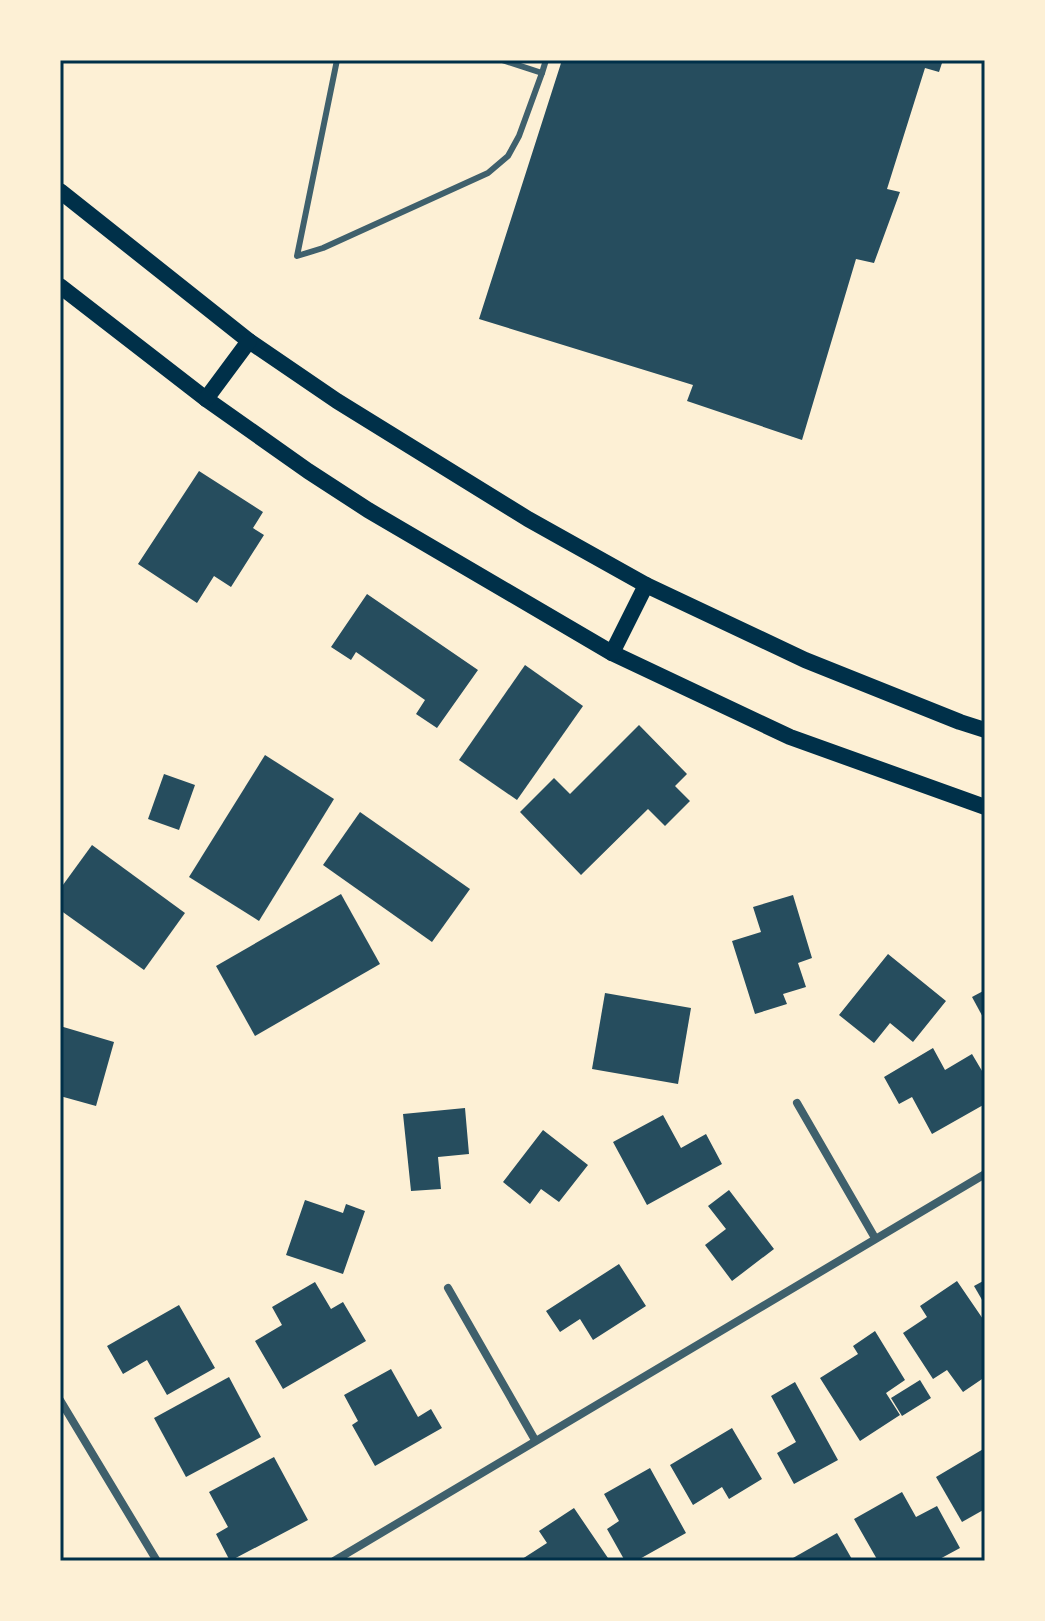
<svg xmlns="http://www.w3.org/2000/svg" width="1045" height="1621" font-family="Raleway,sans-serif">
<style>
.building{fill:#264d5e}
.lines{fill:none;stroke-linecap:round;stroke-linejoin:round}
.service{stroke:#3f606c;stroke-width:6}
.minor{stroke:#3f606c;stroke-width:8}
.secondary{stroke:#003049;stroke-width:16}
.neatline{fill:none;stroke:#003049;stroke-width:3}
</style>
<rect width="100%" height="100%" fill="#fdf0d5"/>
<g class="building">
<path d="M562 60H943L939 72 925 68 887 189 900 192 874 263 856 259 802 440 687 401 693 385 479 319Z"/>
<path d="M199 471 263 512 253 528 264 535 231 587 214 576 197 603 138 564Z"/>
<path d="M367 594 478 670 437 728 416 714 425 700 356 652 351 660 331 647Z"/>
<path d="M525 665 583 706 517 800 459 760Z"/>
<path d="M639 725 687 774 675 786 690 801 665 826 648 809 581 875 520 812 554 778 570 794Z"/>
<path d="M265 755 334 799 259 921 189 877Z"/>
<path d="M164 774 195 785 179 830 148 819Z"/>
<path d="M360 812 470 889 432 942 323 865Z"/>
<path d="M92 845 185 913 144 970 60 910V889Z"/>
<path d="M341 894 380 964 255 1036 216 966Z"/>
<path d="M793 895 812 958 798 963 806 987 783 994 787 1004 755 1014 732 941 761 932 753 907Z"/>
<path d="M888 954 946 1001 913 1042 890 1023 874 1043 839 1015Z"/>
<path d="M985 990V1021L972 997Z"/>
<path d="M605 993 691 1008 678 1084 592 1069Z"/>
<path d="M60 1026 114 1042 96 1106 60 1096Z"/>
<path d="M933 1048 945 1070 972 1054 985 1076V1104L932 1134 912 1097 899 1104 884 1077Z"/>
<path d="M465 1108 469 1154 438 1157 441 1189 411 1191 403 1114Z"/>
<path d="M663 1115 681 1148 706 1134 722 1164 647 1205 613 1142Z"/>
<path d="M543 1130 588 1165 559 1202 541 1189 530 1204 503 1182Z"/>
<path d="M729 1190 774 1249 732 1281 705 1245 726 1229 708 1206Z"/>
<path d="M305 1200 343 1213 346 1204 365 1211 343 1274 286 1255Z"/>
<path d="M619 1264 646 1306 593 1340 580 1319 560 1332 546 1311Z"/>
<path d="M985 1280V1305L974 1286Z"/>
<path d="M957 1281 985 1322V1377L963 1392 947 1370 933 1379 903 1333 927 1317 920 1306Z"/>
<path d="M315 1282 331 1309 343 1302 366 1341 283 1389 255 1341 282 1325 272 1307Z"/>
<path d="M179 1305 215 1368 167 1395 147 1360 123 1374 107 1346Z"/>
<path d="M875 1331 905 1380 886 1393 900 1415 860 1441 820 1378 858 1354 853 1346Z"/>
<path d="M391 1369 418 1417 431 1409 442 1428 375 1466 352 1425 358 1421 344 1395Z"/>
<path d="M229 1377 261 1437 186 1477 154 1418Z"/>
<path d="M920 1380 931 1398 902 1416 891 1398Z"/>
<path d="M795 1382 838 1460 794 1484 777 1453 796 1442 771 1396Z"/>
<path d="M732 1428 762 1479 729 1499 722 1487 693 1505 670 1465Z"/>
<path d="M985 1448V1509L962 1522 936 1477Z"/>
<path d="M274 1457 308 1520 230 1561 216 1534 228 1527 209 1492Z"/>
<path d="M650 1468 686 1533 636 1561H625L607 1529 619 1521 604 1494Z"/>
<path d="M902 1492 916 1517 937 1506 960 1548 936 1561H878L854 1519Z"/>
<path d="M574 1508 610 1561H519L547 1543 539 1531Z"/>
<path d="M837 1533 853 1561H795L793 1558Z"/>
</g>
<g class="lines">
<g class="service">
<path d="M337 60 297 256 323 248 488 173 508 156 519 136 542 73"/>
<path d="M502 60 542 73 546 60"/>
</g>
<g class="minor">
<path d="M797 1103 875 1238"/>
<path d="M448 1288 535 1440"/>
<path d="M60 1400 157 1561"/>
<path d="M334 1561 985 1174"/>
</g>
<g class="secondary">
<path d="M60 191 249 341 337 401 528 519 646 585 805 660 960 722 985 730"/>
<path d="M60 286 206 399 308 471 368 510 612 653 790 737 985 807"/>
<path d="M206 399 249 341"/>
<path d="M612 653 646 585"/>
</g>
</g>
<rect width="1045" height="1621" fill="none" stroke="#fdf0d5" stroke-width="124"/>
<rect x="62" y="62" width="921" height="1497" class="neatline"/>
</svg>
